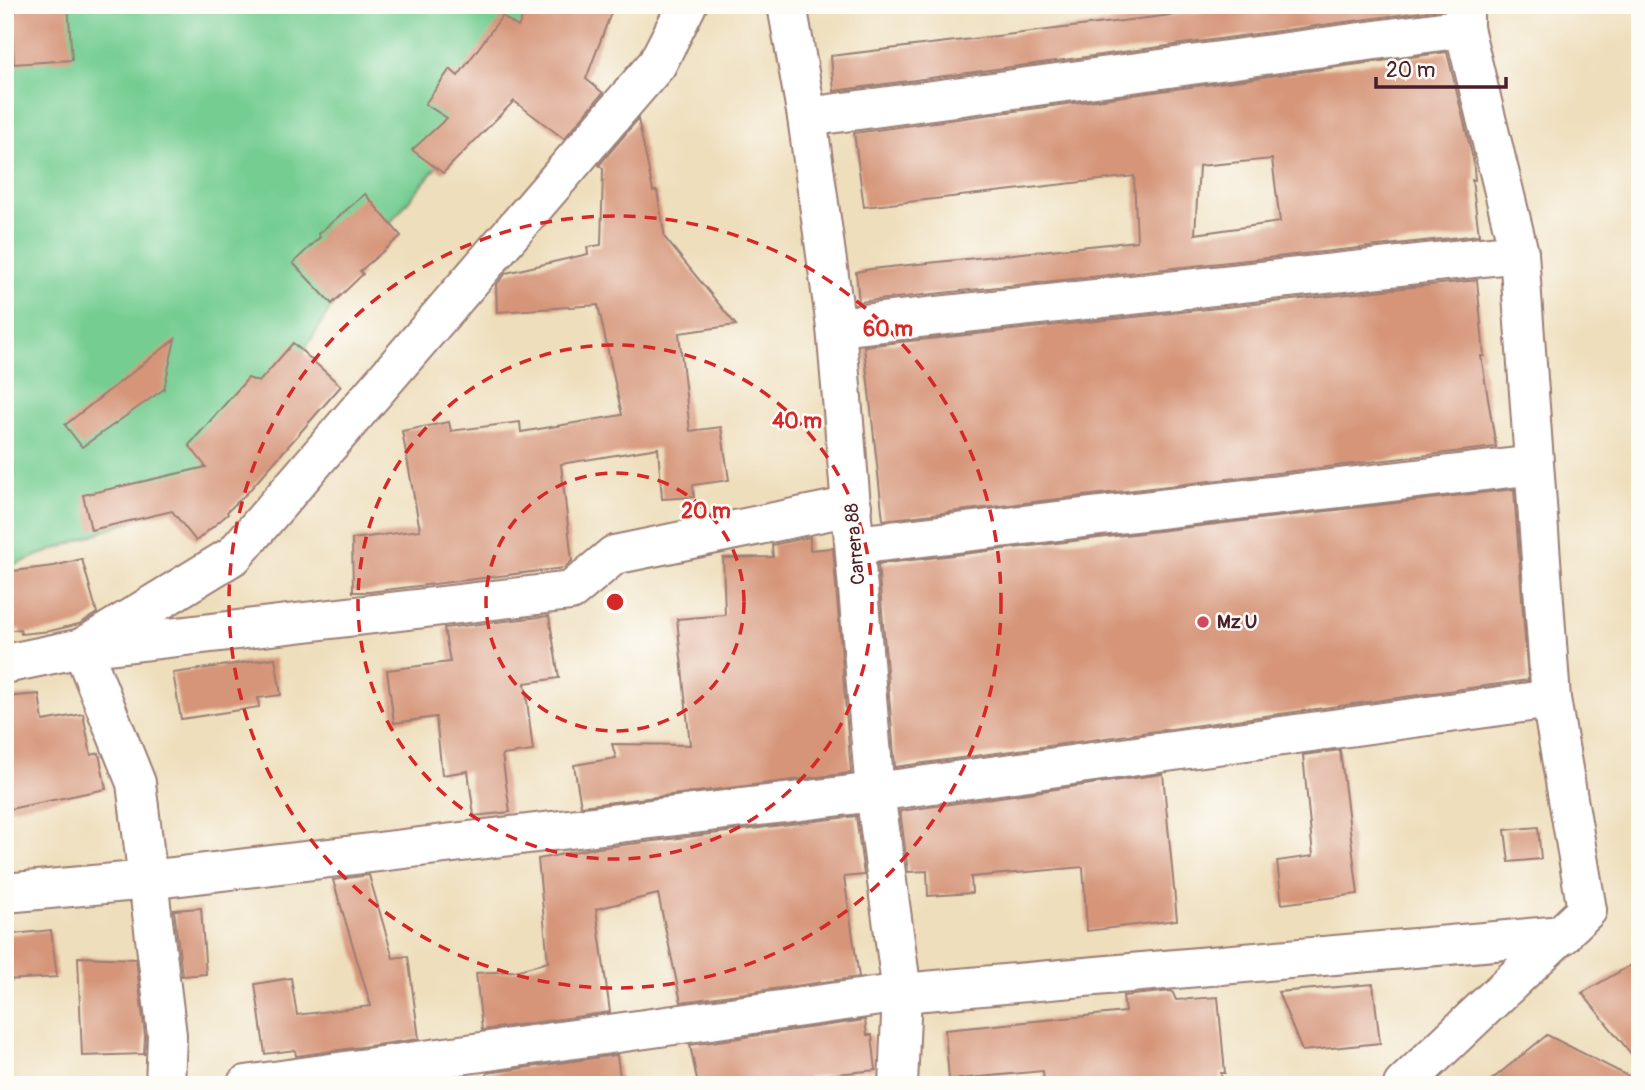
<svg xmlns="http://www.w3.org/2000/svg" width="1645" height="1090" font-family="Pangolin,sans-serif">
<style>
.green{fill:#75cd92;stroke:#60765e;stroke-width:2}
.building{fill:#d69579;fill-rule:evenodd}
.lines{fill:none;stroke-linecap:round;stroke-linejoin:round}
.minor-casing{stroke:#9c7e74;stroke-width:42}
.minor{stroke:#fff;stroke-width:38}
.ring{fill:none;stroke:#d62828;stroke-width:3.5;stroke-dasharray:12 9}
.poi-dot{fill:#d1495b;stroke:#fdfcf7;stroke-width:2.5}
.labels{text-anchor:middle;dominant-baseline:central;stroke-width:5;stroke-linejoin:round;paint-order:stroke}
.street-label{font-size:19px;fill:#4a1f2b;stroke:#fdfcf7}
.poi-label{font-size:19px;font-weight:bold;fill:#4a1f2b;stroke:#fdfcf7;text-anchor:start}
.centre{fill:#d62828;stroke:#fdfcf7;stroke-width:3.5}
.ring-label{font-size:21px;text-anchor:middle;font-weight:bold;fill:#d62828;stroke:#fdfcf7;stroke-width:5;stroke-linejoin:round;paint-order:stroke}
</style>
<rect width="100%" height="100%" fill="#fdfcf7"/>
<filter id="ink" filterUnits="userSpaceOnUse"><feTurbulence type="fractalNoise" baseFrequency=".0143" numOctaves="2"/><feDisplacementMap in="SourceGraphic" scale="14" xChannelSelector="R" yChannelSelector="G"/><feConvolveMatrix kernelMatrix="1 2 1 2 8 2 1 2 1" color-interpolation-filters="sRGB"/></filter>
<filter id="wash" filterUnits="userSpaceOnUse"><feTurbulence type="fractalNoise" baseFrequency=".00686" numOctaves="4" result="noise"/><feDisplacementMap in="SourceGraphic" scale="28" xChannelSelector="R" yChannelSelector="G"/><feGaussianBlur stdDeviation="1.57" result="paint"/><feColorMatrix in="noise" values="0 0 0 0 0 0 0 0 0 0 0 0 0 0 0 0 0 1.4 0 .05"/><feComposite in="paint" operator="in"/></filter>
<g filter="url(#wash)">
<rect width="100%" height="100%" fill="#eedebc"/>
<path class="green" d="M5 5H571L365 253 219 488 5 568Z"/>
<g id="blocks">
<g class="building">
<path d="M10 5H68L72 60 14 64Z"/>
<path d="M528 5H614L586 79 603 93 564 139 514 101 443 173 412 150 447 118 425 104 450 69 458 76 502 16 518 27Z"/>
<path d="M1254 5H1442V9L834 91 831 56Z"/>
<path d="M1447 52 1473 159 1475 180H1472L1479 235 859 302 856 272 871 269 1137 241 1134 176 864 207 854 133ZM1272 159 1280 222 1195 234 1199 166Z"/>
<path d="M638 119 653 191H657L665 238 736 325 679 333 690 431 721 427 729 480 693 485 694 497 662 499 658 448 561 464 572 561 564 568 369 592H353L352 539 420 530 402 431 449 422 451 431 520 422 521 432 622 415 598 305 497 312 496 285 506 273 588 254 587 247 601 245 603 169 599 165Z"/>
<path d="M365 194 401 236 360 271 363 274 332 304 293 263 320 237 318 234Z"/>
<path d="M1477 280 1484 356H1481L1496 447 883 520 864 346Z"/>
<path d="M175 339 164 389 82 447 65 425Z"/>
<path d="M293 343 341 386 248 492 227 512 228 514 196 541 172 511 91 530 83 495 206 467 189 445 248 378 259 382Z"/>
<path d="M1514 489 1528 680 895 767 878 564Z"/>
<path d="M810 537V550L833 548 851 773 581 806 574 765 616 758 612 744 690 745 677 619 725 615 723 558 773 557 772 545Z"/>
<path d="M82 559 97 613 79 624 50 631 21 634 20 629 5 631V572L54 566Z"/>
<path d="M549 616 559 678 525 683 533 751 502 755 510 812 474 816 468 771 442 775 436 717 394 723 387 670 450 662 444 628Z"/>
<path d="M275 658 281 695 258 698 259 707 181 719 173 673Z"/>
<path d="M39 694 43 721 83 714 91 755 99 753 106 789 5 810V697Z"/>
<path d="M1340 750 1358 894 1282 904 1277 861 1313 856 1303 755Z"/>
<path d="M1163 774 1177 920 1087 931 1083 867 971 877 972 893 928 896 927 871 908 872 900 811Z"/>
<path d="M856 816 864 875 844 877 859 977 681 1002 658 894 596 909 610 1012 482 1030 476 973 515 971 548 962 538 859 589 849Z"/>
<path d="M1538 827 1541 859 1509 862 1505 830Z"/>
<path d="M369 875 393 958 408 956 419 1039 296 1056 295 1050 265 1054 255 984 291 978 297 1015 371 1006 333 880Z"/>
<path d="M201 908 206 974 182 976 174 910Z"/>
<path d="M51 930 57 977 5 980V935Z"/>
<path d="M78 957 136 959 145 1036 144 1054 82 1056Z"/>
<path d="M1640 960V1065L1582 993Z"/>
<path d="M1373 984 1380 1043 1302 1051 1278 992Z"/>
<path d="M1172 991 1176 1000 1218 997 1225 1073H1221L1222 1085H1044L1043 1071 949 1080 945 1030 1125 1012 1123 996Z"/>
<path d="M865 1020 867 1035H872L876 1070 807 1077 808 1085H698L690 1045Z"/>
<path d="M1547 1035 1640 1082V1085H1485Z"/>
<path d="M617 1055 621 1085H488L487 1073Z"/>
</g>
</g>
</g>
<g filter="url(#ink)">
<use href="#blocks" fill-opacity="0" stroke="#9c7e74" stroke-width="2"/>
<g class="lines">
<g class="minor-casing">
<g id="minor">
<path d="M787 5 807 117 836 327 875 792 902 993 898 1085"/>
<path d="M807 117 1464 28"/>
<path d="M836 327 1519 253"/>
<path d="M855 545 1534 465"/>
<path d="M5 664 82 648 234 555 657 64 687 5"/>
<path d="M5 893 148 880 875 792 1551 699"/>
<path d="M165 1085 167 1035 136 783 82 648 571 591 614 555 852 506"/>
<path d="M246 1085 902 993 1563 935"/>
<path d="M1403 1085 1587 910 1551 699 1519 253 1464 28V5"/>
</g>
</g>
<use href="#minor" class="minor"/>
</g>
</g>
<g class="ring">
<circle cx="615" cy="602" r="129"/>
<circle cx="615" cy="602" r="257"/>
<circle cx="615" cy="602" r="386"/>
</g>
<circle class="poi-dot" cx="1203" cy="622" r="7"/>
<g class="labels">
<g class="street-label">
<text transform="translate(855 544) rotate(-95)">Carrera 88</text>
</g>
<g class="poi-label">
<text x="1217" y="622">Mz U</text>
</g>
</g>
<circle cx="615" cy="602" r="10" class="centre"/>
<g class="ring-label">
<text x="888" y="336">60 m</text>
<text x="797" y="428">40 m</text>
<text x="706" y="518">20 m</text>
</g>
<rect width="1645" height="1090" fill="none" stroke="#fdfcf7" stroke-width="28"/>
<path d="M1376 77v10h130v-10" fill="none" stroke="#4a1f2b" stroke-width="3.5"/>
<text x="1386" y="77" font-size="21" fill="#4a1f2b" stroke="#fdfcf7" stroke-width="5" paint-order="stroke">20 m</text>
</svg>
